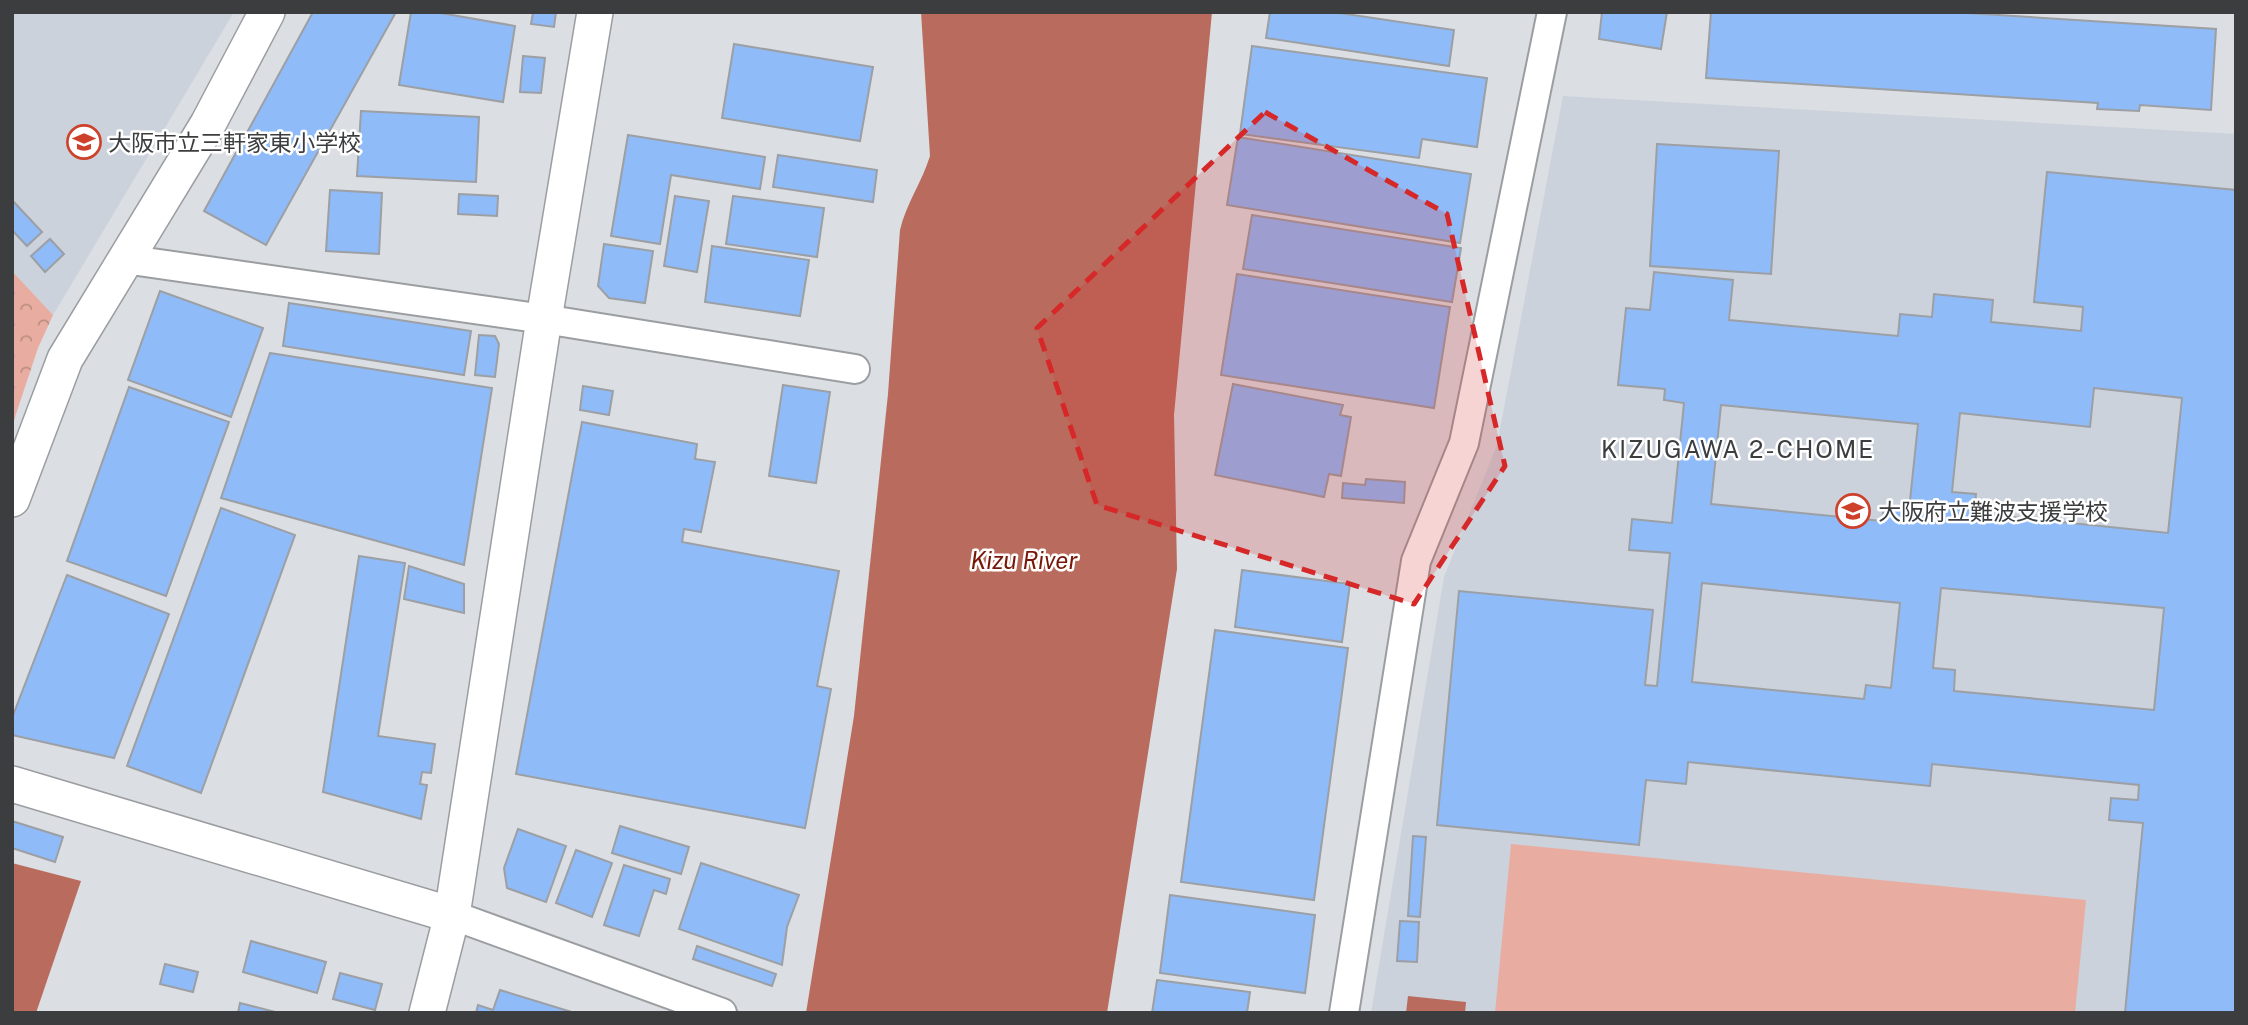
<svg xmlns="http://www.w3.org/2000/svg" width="2248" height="1025" font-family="'Public Sans','Noto Sans JP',sans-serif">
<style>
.built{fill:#cbd2dc}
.grass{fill:#e8ada0}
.park{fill:url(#park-crowns)}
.water{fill:#b96c5d}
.building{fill:#8fbbf9;stroke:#9c9fa3;stroke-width:2;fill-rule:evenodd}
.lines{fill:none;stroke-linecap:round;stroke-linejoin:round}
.minor-casing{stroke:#9b9ea1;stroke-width:32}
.tertiary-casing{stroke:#9b9ea1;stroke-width:38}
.minor{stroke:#fff;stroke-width:28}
.tertiary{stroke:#fff;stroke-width:35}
.marked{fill:#d62828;fill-opacity:0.2;stroke:#d62828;stroke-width:5;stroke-dasharray:14 9;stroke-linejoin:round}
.labels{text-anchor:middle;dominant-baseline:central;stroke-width:5;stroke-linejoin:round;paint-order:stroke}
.poi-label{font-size:23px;fill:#3c3d3f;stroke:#fff;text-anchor:start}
.neighbourhood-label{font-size:24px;letter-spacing:2px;fill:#3c3d3f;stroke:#fff}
.water-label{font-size:24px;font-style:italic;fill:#761708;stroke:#fff}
</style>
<defs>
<pattern id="park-crowns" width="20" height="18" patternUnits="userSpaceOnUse" patternTransform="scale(1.75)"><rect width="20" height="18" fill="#e8ada0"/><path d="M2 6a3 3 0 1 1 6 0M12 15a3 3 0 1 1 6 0" fill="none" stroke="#bd8e84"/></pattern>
</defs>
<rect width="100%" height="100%" fill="#dbdee2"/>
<g class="built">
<path d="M12 12H234L53 315 12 271Z"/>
<path d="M1563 96 2236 134V1013H1371L1444 577 1497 445Z"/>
</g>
<path class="grass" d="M1511 844 2086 900 2075 1013H1495Z"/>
<path class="park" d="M12 271 53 315 38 348 12 426Z"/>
<g class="water">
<path d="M921 12H1212L1174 415 1177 569 1107 1013H806L854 716 888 394 900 230C906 204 922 182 930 156Z"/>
<path d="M12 863 81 881 36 1013H12Z"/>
<path d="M1408 996 1466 1002 1465 1013H1406Z"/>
</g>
<g class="building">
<path d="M313 12H396L266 245 204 211Z"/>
<path d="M411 12H435L515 26 503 102 399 85Z"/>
<path d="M533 12H556L554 27 531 24Z"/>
<path d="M1270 12H1333L1454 30 1449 66 1266 38Z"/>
<path d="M1602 12H1667L1661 49 1599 39Z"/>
<path d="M1711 12H1952L2216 29 2211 110 2140 105 2139 111 2097 109 2098 103 1706 78Z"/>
<path d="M734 44 873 67 860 141 722 118Z"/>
<path d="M1252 46 1487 78 1477 147 1422 139 1419 158 1240 134Z"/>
<path d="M523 56 545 58 541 93 520 92Z"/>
<path d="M361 111 479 117 476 182 357 176Z"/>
<path d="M628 135 765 157 760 189 671 175 660 244 611 236Z"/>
<path d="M1238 137 1471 174 1460 243 1227 205Z"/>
<path d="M1657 144 1779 151 1771 274 1650 266Z"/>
<path d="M778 155 877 170 873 202 773 187Z"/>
<path d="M2047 172 2236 190V1013H2125L2143 823 2109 820 2111 798 2138 800 2139 785 1932 764 1930 786 1688 762 1686 784 1646 780 1639 845 1437 825 1459 591 1653 610 1645 685 1657 686 1670 553 1629 550 1632 519 1672 523 1684 403 1664 400 1665 389 1618 385 1626 308 1650 310 1654 272 1733 280 1729 320 1898 336 1900 314 1932 317 1934 294 1993 300 1991 322 2081 331 2083 307 2034 302ZM2094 388 2182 398 2168 533 1974 513 1976 494 1952 492 1960 413 2090 427ZM1721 405 1918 424 1909 510 1884 507 1882 521 1711 504ZM1702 583 1900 603 1891 688 1866 685 1864 699 1692 682ZM1941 588 2164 608 2154 710 1954 691 1955 670 1933 668Z"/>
<path d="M330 190 382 193 379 254 326 251Z"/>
<path d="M459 194 498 196 497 216 458 214Z"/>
<path d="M675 196 709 201 697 272 664 266Z"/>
<path d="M733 196 824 208 817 257 726 244Z"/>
<path d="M12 200 42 232 27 246 12 230Z"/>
<path d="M1252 215 1461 248 1452 302 1243 269Z"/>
<path d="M50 239 64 254 45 272 31 256Z"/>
<path d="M604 244 653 251 645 303 609 298 598 286Z"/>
<path d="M712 246 809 260 800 316 705 302Z"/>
<path d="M1237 274 1450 307 1434 408 1221 375Z"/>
<path d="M160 291 263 328 231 417 128 380Z"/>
<path d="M289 303 471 331 464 375 283 346Z"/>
<path d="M479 335 495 336 499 344 495 377 475 375Z"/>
<path d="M270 353 492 388 464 565 221 498Z"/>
<path d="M1233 384 1343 405 1340 415 1351 417 1341 476 1329 474 1324 497 1215 475Z"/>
<path d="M783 385 830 392 816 483 769 476Z"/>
<path d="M583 386 613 391 609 415 580 410Z"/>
<path d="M129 387 229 422 166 596 67 561Z"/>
<path d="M582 422 697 444 695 459 715 462 701 532 684 529 682 542 839 571 817 686 831 689 805 828 516 774Z"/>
<path d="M1366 479 1405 482 1404 503 1342 498 1343 483 1365 485Z"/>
<path d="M221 508 295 535 201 793 127 766Z"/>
<path d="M359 556 405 563 378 736 435 744 431 773 422 772 420 784 427 785 421 819 323 792Z"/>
<path d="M409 566 464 584V613L404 599Z"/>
<path d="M1242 570 1350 584 1342 642 1235 627Z"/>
<path d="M67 575 169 614 114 758 12 735V718Z"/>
<path d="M1215 630 1348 648 1314 900 1181 882Z"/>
<path d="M12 821 63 837 55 862 12 848Z"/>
<path d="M620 826 689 847 681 874 612 853Z"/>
<path d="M518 829 566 846 546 902 507 888 504 868Z"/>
<path d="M1413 836 1426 837 1420 917 1408 916Z"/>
<path d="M576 850 612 863 592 917 556 903Z"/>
<path d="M701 863 799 895 787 927 782 965 679 929Z"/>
<path d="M624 865 670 879 666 894 654 890 639 936 604 925Z"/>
<path d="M1170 895 1315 915 1305 993 1160 973Z"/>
<path d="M1400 921 1419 922 1417 962 1397 961Z"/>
<path d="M251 941 326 962 317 993 243 972Z"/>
<path d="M697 946 776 974 772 986 693 959Z"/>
<path d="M165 964 198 972 193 992 160 984Z"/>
<path d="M340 973 382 984 375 1010 333 999Z"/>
<path d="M1157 980 1250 992 1247 1013H1152Z"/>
<path d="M500 990 575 1013H476L478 1005 493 1010Z"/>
<path d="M240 1003 279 1013H238Z"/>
</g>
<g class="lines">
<g class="minor-casing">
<g id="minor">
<path d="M124 259 544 319 855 369"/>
<path d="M452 915 722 1013"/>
<path d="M1344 1013 1416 561 1464 443 1552 12"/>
</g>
</g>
<g class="tertiary-casing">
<g id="tertiary">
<path d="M12 499 65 359 208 124 267 12"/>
<path d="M12 784 452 915"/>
<path d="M427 1013 452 915 544 319 595 12"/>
</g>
</g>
<use href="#minor" class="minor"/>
<use href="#tertiary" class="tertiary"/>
</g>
<path class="marked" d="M1265 112 1447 214 1505 466 1414 604 1097 505 1037 328Z"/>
<defs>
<g id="school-ring" transform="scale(1.75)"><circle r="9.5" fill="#fff" stroke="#cd412b" stroke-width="1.5"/><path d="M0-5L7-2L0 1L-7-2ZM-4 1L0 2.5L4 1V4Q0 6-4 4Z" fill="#cd412b"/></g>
</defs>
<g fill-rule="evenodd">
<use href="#school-ring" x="84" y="142"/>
<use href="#school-ring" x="1853" y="511"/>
</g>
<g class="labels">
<g class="poi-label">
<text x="108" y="142">大阪市立三軒家東小学校</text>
<text x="1878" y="511">大阪府立難波支援学校</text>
</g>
<g class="neighbourhood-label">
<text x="1738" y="449">KIZUGAWA 2-CHOME</text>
</g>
<g class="water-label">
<text x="1024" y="560">Kizu River</text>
</g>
</g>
<rect width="2248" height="1025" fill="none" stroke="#3c3d3f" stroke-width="28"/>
</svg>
